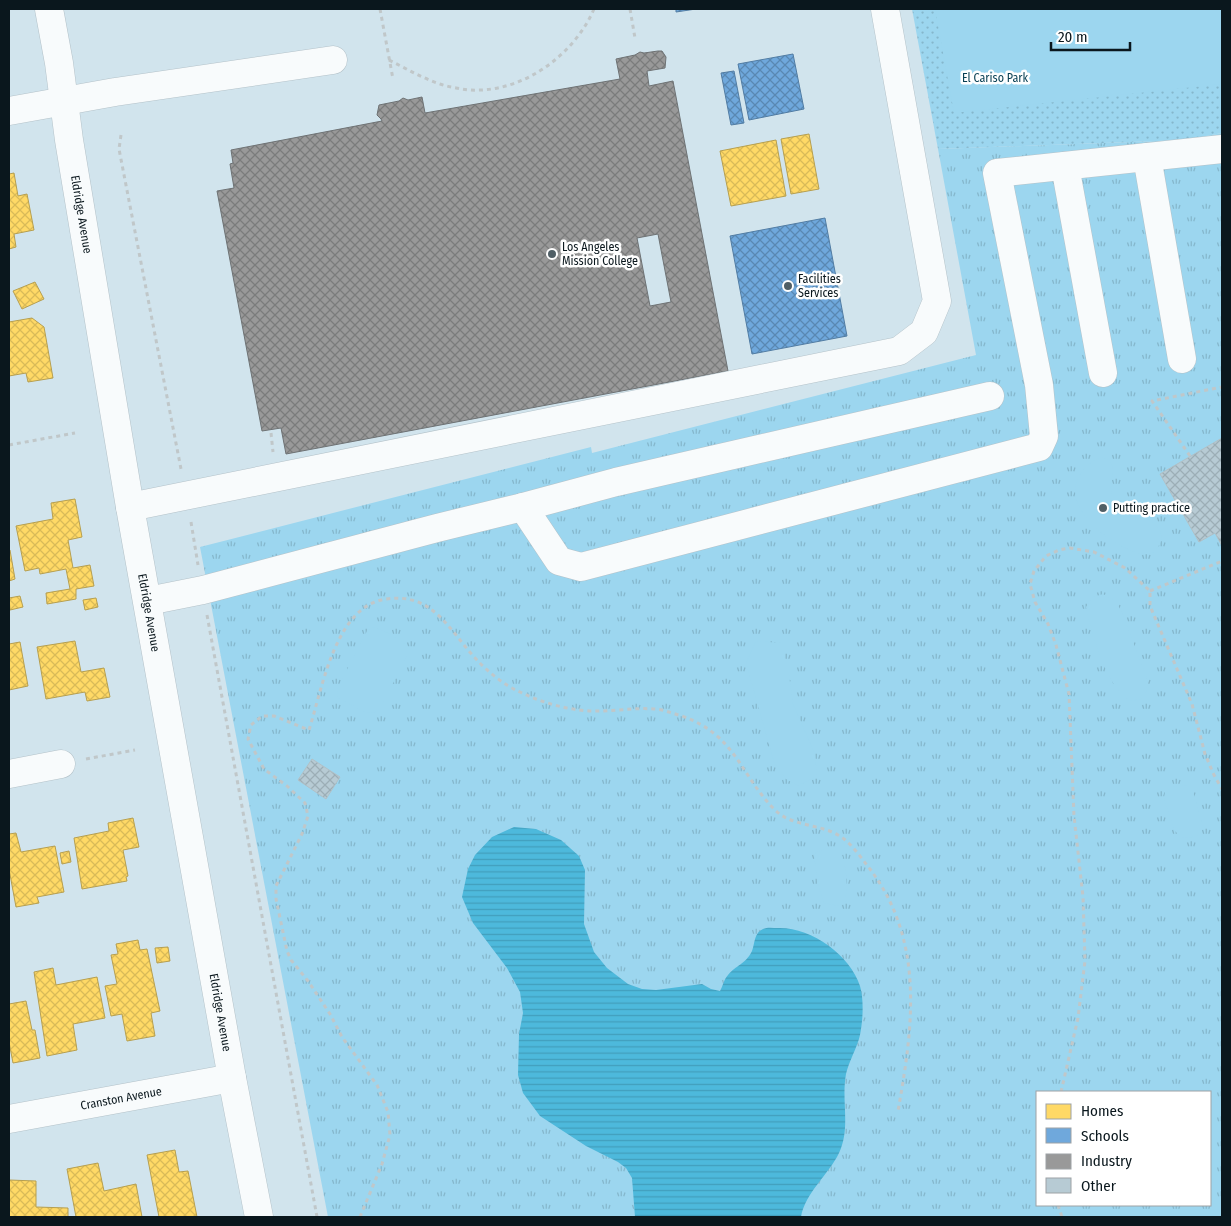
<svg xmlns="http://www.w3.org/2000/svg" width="1231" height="1226" font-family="'Fira Sans Condensed',sans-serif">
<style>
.grass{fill:url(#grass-tufts);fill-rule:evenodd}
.park{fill:url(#park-dots)}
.pitch{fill:#9cd6ef}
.water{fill:url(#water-rules)}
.homes{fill:url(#homes-cross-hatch);stroke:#b69f50}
.schools{fill:url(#schools-cross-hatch);stroke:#517ca3}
.industry{fill:url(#industry-cross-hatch);stroke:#6e7274;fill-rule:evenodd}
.building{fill:url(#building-cross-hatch);stroke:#b1c0c6}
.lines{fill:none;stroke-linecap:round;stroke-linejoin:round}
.minor-casing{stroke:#b4c2c9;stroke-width:29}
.path{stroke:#c0c7c9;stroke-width:3;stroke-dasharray:4 4;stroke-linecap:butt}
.minor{stroke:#f8fbfc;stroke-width:28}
.poi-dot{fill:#505f66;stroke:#fff;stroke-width:2}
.labels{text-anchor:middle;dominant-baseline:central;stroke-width:5;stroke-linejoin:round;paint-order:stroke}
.park-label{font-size:12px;fill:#063e52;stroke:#fff}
.street-label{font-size:12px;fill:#0a171d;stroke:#fff}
.poi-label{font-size:12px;fill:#0a171d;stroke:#fff;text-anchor:start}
</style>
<defs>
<pattern id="grass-tufts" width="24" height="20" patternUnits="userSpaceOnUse" patternTransform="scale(1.25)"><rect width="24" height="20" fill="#9cd6ef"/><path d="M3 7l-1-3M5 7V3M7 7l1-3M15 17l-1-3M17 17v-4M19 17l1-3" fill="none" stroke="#85b7cc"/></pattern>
<pattern id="park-dots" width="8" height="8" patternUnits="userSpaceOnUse" patternTransform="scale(1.25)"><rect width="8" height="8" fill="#9cd6ef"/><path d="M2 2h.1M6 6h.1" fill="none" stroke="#85b7cc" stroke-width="1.8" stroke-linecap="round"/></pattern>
<pattern id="water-rules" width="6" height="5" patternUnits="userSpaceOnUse" patternTransform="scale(1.25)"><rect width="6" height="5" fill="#4db9dc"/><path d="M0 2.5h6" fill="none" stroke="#429ebc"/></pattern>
<pattern id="homes-cross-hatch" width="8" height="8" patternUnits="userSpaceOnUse" patternTransform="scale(1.25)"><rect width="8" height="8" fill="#ffd966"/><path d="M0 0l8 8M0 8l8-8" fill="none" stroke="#d9ba58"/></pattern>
<pattern id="schools-cross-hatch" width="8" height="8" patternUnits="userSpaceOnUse" patternTransform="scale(1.25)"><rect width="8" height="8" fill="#6fa8dc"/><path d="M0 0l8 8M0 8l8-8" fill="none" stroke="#5988b2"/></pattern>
<pattern id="industry-cross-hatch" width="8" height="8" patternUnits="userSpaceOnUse" patternTransform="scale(1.25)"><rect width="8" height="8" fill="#999"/><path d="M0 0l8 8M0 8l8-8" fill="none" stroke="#7b7c7c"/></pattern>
<pattern id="building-cross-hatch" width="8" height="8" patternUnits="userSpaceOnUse" patternTransform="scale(1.25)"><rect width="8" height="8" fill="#b7cbd4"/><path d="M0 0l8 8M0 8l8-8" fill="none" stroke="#9caeb6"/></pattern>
</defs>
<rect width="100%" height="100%" fill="#d1e4ed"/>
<path class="grass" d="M1222 133V1217H328L200 547 591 447 592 453 976 355 938 149 1185 140ZM1037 1092H1210V1205H1037Z"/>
<path class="park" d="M912 9H1222V133L1185 140 938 149Z"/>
<g class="pitch">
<path d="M935 9H1222V84L954 113Z"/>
<path d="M1102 457C1124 465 1105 482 1113 496 1123 514 1179 521 1156 550 1153 554 1148 555 1143 554 1115 549 1060 509 1079 476 1085 466 1091 461 1102 457Z"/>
<path d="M1103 594 1116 601 1122 613 1148 681 1146 692 1141 699 1130 701C1126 698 1121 694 1118 690 1104 673 1090 629 1086 607L1093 597Z"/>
<path d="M372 627C386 631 398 638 409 647V652L384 701 375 712 366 713 337 697 338 687 367 631Z"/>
<path d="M756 641 781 643 789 675 793 704 815 754 817 776 798 786 786 779 774 762 746 663Z"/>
<path d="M1187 785 1193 791 1203 827 1199 835 1188 838 1181 837 1175 831 1164 799 1165 792 1172 787Z"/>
<path d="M825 848 841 852C847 869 848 885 845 903L839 906 824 903 817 881 814 854Z"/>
</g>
<path class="water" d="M514 827 536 829 561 840 579 856 585 870 584 924 594 952 607 968 628 984 642 989 656 990 702 984 711 989 720 991C723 986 724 979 728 975 736 965 745 965 752 951 755 943 754 933 763 929 767 927 773 928 778 928 811 927 850 955 860 986 864 1000 863 1020 860 1035 857 1048 849 1061 846 1074 841 1101 851 1127 839 1153 829 1174 805 1193 801 1217H635L632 1178 626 1168 618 1162 586 1146 540 1116 523 1093 518 1075 519 1034 523 1013 520 992 507 968 473 923 462 897 468 869 475 855 492 837Z"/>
<g class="homes">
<path d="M809 134 819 189 791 194 781 139Z"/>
<path d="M776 140 786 196 731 206 720 151Z"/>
<path d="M14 173 18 196 27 194 34 230 14 234 16 247 9 249V174Z"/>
<path d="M35 282 44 299 22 309 13 291Z"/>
<path d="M32 318 44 327 53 378 28 382 26 373 9 376V322Z"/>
<path d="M75 499 82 537 68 540 73 568 90 565 94 586 76 589V599L47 604 46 593 70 589 66 569 40 574 39 568 25 571 16 526 53 519 51 503Z"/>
<path d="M9 550H10L15 579 9 581Z"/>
<path d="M20 596 23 607 10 610 9 598Z"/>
<path d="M96 598 98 607 85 610 83 600Z"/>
<path d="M75 641 81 672 104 668 110 697 87 701 85 692 46 699 37 647Z"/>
<path d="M20 642 28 686 9 690V644Z"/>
<path d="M133 818 139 847 123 850 128 876 126 877 127 881 82 889 74 838 109 831 108 823Z"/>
<path d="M16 833 21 852 55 846 64 892 37 897 39 903 16 907 9 869V834Z"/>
<path d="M69 851 71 862 62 864 60 853Z"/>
<path d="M138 940 140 950 147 949 160 1011 151 1013 155 1036 127 1041 122 1014 111 1016 105 986 117 984 111 955 118 954 116 944Z"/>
<path d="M168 947 170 961 157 963 155 948Z"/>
<path d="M53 968 56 985 97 977 105 1018 73 1024 77 1050 47 1056 34 972Z"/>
<path d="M26 1001 32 1030H35L40 1058 13 1063 9 1042V1004Z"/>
<path d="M175 1150 179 1172 188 1171 197 1217H159L147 1155Z"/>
<path d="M98 1163 104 1191 136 1184 142 1217H76L67 1169Z"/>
<path d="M9 1180 36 1181V1207L68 1208V1217H9Z"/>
</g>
<g class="schools">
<path d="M676 9H696L676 12Z"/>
<path d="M793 54 804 109 749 120 738 64Z"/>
<path d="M734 71 744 123 731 125 721 73Z"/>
<path d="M825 218 847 336 752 354 730 236Z"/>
</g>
<path class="industry" d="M658 51H662L666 57 665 68 647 71 649 86 673 81 728 371 286 454 281 428 262 431 217 191 234 188 230 164 233 163 231 150 382 121 381 119 377 115 379 105 399 101 403 98 408 100 422 97 425 113 620 79 616 59 635 55 640 52 644 53ZM658 234 671 302 650 306 637 238Z"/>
<g class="building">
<path d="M1222 438V546L1215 533 1199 542 1160 474Z"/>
<path d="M312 759 340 777 326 799 298 780Z"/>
</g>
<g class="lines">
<g class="minor-casing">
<g id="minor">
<path id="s1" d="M49 9 59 63 69 140 130 507 232 1078 259 1217"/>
<path d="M9 111 115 92 333 60"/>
<path d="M1147 157 1182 359"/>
<path d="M1065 166 1103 373"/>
<path d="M130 507 899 351 924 332 937 301 885 9"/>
<path d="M523 507 559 561 581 567 1039 447 1044 436 1039 385 997 173 1222 149"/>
<path d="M148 601 203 590 437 528 523 507 616 482 990 396"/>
<path d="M9 774 61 764"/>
<path id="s2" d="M9 1119 232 1078"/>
</g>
</g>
<g class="path">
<path d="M380 9 393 79"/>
<path d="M630 9 635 38"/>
<path d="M389 60C411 71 432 84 456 88 512 100 572 60 594 9"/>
<path d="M121 135 119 149 181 469"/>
<path d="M271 433 273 452"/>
<path d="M9 445 75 433"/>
<path d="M1190 456 1152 401 1222 387"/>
<path d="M191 522 198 565"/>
<path d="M1150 591 1222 561"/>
<path d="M207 615 317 1217"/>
<path d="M86 759 135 750"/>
<path d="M1061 1092 1078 1018 1085 961 1083 897 1074 816 1069 694 1056 645 1048 624 1035 602 1030 584 1034 571 1046 556 1059 550 1070 548 1094 552 1125 568 1150 591V606L1192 704 1205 754 1214 775 1222 789"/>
<path d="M1058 1205 1062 1217"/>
<path d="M360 1217 382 1164 390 1135 388 1112 377 1085 342 1037 330 1014 308 981 291 960 287 951 276 899V886L302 834 308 816 305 803 287 786 264 769 248 739 251 725 262 716H274L309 730C322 690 335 606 386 599 433 592 449 630 476 659 488 672 504 685 520 692 543 703 567 710 592 711 615 712 639 706 662 710 669 712 675 714 682 716 736 735 740 775 775 810 793 828 824 823 844 839 854 847 862 859 870 869 925 942 913 1027 898 1111"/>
</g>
<use href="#minor" class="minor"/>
</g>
<g class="poi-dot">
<circle cx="552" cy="254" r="5"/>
<circle cx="788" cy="286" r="5"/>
<circle cx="1103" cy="508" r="5"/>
</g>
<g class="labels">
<g class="park-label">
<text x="995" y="78">El Cariso Park</text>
</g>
<g class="street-label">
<text stroke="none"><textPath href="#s1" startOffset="208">Eldridge Avenue</textPath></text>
<text stroke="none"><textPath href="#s1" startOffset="612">Eldridge Avenue</textPath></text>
<text stroke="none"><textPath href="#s1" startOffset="1018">Eldridge Avenue</textPath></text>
<text stroke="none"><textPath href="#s2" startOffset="114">Cranston Avenue</textPath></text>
</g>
<g class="poi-label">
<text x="562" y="247">Los Angeles<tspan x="562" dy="14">Mission College</tspan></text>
<text x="798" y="279">Facilities<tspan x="798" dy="14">Services</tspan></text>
<text x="1113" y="508">Putting practice</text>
</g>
</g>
<rect width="1231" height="1226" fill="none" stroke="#0a171d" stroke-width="20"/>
<rect x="1036" y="1091" width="175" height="115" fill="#ffffff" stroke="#9da2a5"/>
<rect x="1046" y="1104" width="25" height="15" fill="#ffd966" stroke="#9da2a5"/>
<text x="1081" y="1116" font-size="15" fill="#0a171d">Homes</text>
<rect x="1046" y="1128" width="25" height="15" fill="#6fa8dc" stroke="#9da2a5"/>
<text x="1081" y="1141" font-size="15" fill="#0a171d">Schools</text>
<rect x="1046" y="1154" width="25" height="15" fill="#999999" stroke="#9da2a5"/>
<text x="1081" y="1166" font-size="15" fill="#0a171d">Industry</text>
<rect x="1046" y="1178" width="25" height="15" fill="#b7cbd4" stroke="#9da2a5"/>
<text x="1081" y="1191" font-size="15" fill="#0a171d">Other</text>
<path d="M1051 42v8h79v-8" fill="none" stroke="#0a171d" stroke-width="2.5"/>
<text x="1058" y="42" font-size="15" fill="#0a171d" stroke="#ffffff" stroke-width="4" paint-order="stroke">20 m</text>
</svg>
